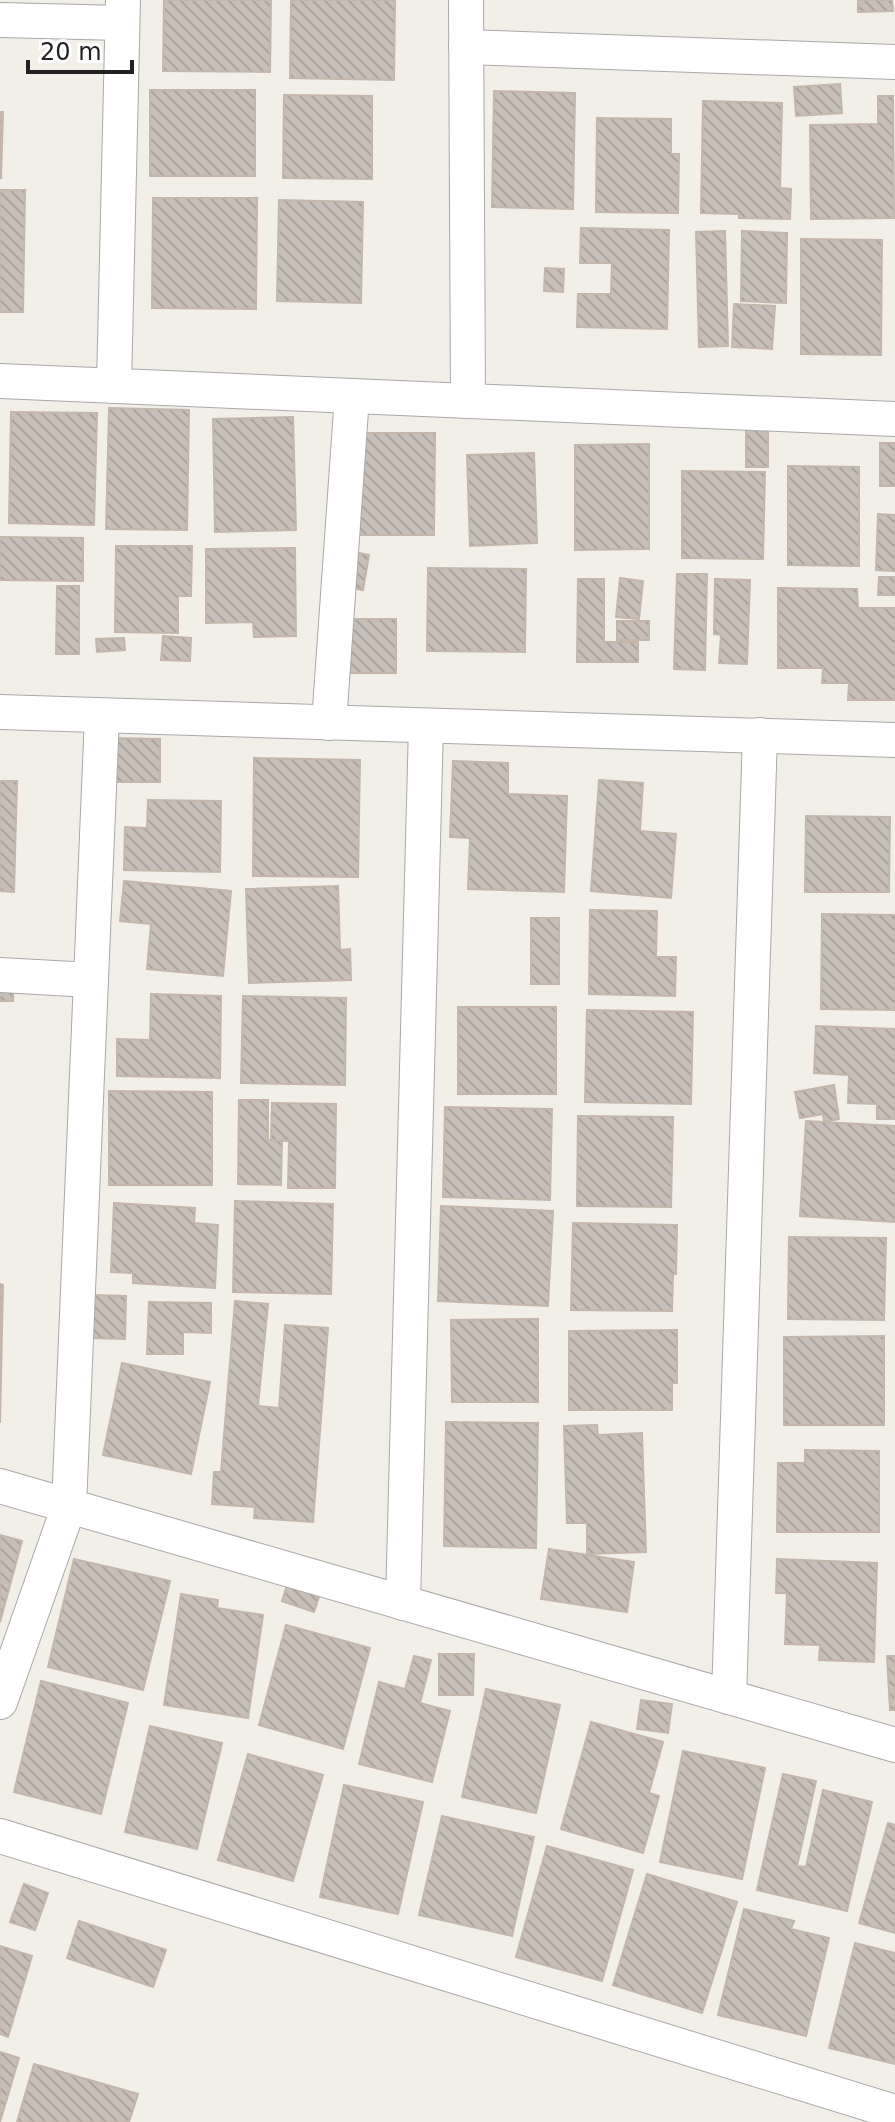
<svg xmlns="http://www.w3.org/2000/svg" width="895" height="2122" font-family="'DejaVu Sans',sans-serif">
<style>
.building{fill:url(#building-back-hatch);stroke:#c4b6ab;stroke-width:2}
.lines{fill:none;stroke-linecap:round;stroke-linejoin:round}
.street-casing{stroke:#a9a9a9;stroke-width:36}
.street{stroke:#fff;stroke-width:34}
</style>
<defs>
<pattern id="building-back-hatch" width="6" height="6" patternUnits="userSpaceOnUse" patternTransform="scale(2)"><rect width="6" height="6" fill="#c7bfb8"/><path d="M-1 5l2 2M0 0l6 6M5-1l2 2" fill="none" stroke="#aba49e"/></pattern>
</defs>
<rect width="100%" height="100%" fill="#f2efe9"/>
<g class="building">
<path d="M164 0H271L270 72 163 71Z"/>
<path d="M291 0H395L394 80 290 78Z"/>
<path d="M858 0H892L893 11 858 12Z"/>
<path d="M840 84 842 113 796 116 794 87Z"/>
<rect x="150" y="90" width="105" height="86"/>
<path d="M494 91 575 93 573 209 492 207Z"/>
<path d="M284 95 372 96V179L283 178Z"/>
<path d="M878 96H893L894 218 811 219 810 125 878 124Z"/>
<path d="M703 101 782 103 780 188 791 189 790 219 739 218V214L701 213Z"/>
<path d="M0 112H3L1 178H0Z"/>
<path d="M597 118 671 119V154H679L678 213 596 212Z"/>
<path d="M0 190H25L23 312H0Z"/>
<path d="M153 198H257L256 309 152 308Z"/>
<path d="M279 200 363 202 361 303 277 301Z"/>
<path d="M581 228 669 230 667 329 577 327 578 294H611L612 263H580Z"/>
<path d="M725 231 728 346 699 347 696 232Z"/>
<path d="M742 231 787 233 786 303 741 301Z"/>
<path d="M801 239 882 240 881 355 801 354Z"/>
<path d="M545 268 564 269 563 292 544 291Z"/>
<path d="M734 304 775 306 772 349 732 347Z"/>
<path d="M109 408 189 410 187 530 106 529Z"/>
<path d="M11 412 97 413 94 525 9 523Z"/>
<path d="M293 417 296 530 215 532 213 419Z"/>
<rect x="746" y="430" width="22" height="37"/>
<path d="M359 433H435L434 535H358Z"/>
<rect x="880" y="443" width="15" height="43"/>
<path d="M649 444V549L575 550V445Z"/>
<path d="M534 453 537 543 470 546 467 455Z"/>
<path d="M788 466 859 467V566L788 565Z"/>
<path d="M682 471 765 472 763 559 682 558Z"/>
<path d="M878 514 895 515V571L876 570Z"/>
<path d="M0 537 83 538V581L0 580Z"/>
<path d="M116 546H192L191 596H178V633L115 632Z"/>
<path d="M295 548 296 636 254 637 253 622 206 623V549Z"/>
<path d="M350 551 369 555 363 590 344 587Z"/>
<path d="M428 568 526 569 525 652 427 651Z"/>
<path d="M677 574H707L705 670 674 669Z"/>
<path d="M879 577H895V595H878Z"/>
<path d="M620 578 643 581 639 619 616 617Z"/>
<path d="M578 579H604V642H638V662H577Z"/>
<path d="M715 579 750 580 747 664 719 663 721 635 714 634Z"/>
<path d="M57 586H79V654H56Z"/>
<path d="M778 588 857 589 858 608H895V700H848L849 683H822L823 668H778Z"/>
<rect x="337" y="619" width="59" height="54"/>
<rect x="617" y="621" width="32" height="19"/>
<path d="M163 636 191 638 190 661 161 660Z"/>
<path d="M124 638 125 650 97 652 96 639Z"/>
<path d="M111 738 160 739V782H111Z"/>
<path d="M254 758 360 760 358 877 253 876Z"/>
<path d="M453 761 508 763V794L567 796 564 892 468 889 470 838 450 837Z"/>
<path d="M599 780 643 783 640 831 676 834 671 898 591 891Z"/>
<path d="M0 781H17L14 892 0 891Z"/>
<path d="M148 800 221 801 220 872 124 870 125 827 147 828Z"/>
<path d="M806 816 890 817 889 892H805Z"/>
<path d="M124 881 231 891 223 976 147 969 151 924 120 921Z"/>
<path d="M338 886 340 950 350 949 351 980 249 983 246 889Z"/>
<path d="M590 910 657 911 656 957H676L675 996 589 994Z"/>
<path d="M822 914 895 915V1010L821 1009Z"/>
<rect x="531" y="918" width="28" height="66"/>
<path d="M0 976H14L13 1001H0Z"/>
<path d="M151 994 221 996 220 1078 117 1076V1039L150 1040Z"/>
<path d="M243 996 346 998 345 1085 241 1083Z"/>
<rect x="458" y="1007" width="98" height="87"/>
<path d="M587 1010 693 1012 691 1104 585 1102Z"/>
<path d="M816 1026 895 1029V1119H877V1104L848 1103 849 1075 814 1073Z"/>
<path d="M834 1085 839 1119 824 1122 823 1114 800 1118 795 1092Z"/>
<path d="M109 1091 212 1092V1185H109Z"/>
<path d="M239 1100H268V1140L282 1141 281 1185 238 1184Z"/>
<path d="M272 1103 336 1104 335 1188H288L289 1141 271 1140Z"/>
<path d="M445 1107 552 1109 550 1200 443 1197Z"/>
<path d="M578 1116 673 1117 671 1207 577 1206Z"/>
<path d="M806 1121 895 1126V1222L800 1216Z"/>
<path d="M235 1201 333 1204 331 1294 233 1292Z"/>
<path d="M114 1203 195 1208 194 1223 218 1225 215 1288 133 1283V1273L111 1272Z"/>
<path d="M441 1206 553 1211 548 1306 438 1301Z"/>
<path d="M573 1223 677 1225 676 1274H673L672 1311 571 1310Z"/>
<path d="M789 1237 886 1238 884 1320 788 1319Z"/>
<path d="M0 1284 3 1285 0 1423Z"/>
<path d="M93 1295 126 1296 125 1339 91 1338Z"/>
<path d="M235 1301 268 1304 258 1406 279 1408 285 1325 328 1328 313 1522 254 1518 255 1507 212 1504 214 1472H221Z"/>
<path d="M149 1302 211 1303V1333L183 1332V1354H147Z"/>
<path d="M538 1319V1402H452L451 1320Z"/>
<path d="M677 1330V1383H672V1410H569V1331Z"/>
<path d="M884 1336V1425H784V1337Z"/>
<path d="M122 1363 210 1382 191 1474 103 1455Z"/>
<path d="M446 1422 538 1423 536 1548 444 1546Z"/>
<path d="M597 1425 598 1435 642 1433 646 1552 587 1554V1523H567L564 1426Z"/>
<path d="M805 1450 879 1451V1532H777L778 1463H805Z"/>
<path d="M0 1535 22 1541 0 1622Z"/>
<path d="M549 1549 634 1562 627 1612 541 1599Z"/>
<path d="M74 1559 170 1581 143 1690 48 1667Z"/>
<path d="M777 1559 877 1563 874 1662 819 1660 820 1645 785 1644 787 1593H776Z"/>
<path d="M290 1576 322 1588 314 1612 282 1601Z"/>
<path d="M181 1594 218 1600 217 1608 263 1615 248 1718 164 1705Z"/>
<path d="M286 1625 370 1648 343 1749 259 1725Z"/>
<path d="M439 1654H474L473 1695H439Z"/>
<path d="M414 1656 431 1660 420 1703 450 1711 432 1782 359 1764 379 1682 405 1689Z"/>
<path d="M887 1656H895V1710H890Z"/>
<path d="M41 1681 128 1703 101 1814 14 1792Z"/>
<path d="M486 1689 560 1705 536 1813 462 1797Z"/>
<path d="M641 1700 672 1704 668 1733 637 1729Z"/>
<path d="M591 1722 663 1742 649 1793 659 1796 643 1853 561 1829Z"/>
<path d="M150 1726 222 1743 197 1849 125 1832Z"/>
<path d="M683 1751 765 1768 742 1879 660 1862Z"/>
<path d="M248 1754 323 1775 293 1881 218 1860Z"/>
<path d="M783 1774 816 1781 797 1866 806 1867 823 1790 872 1802 847 1911 757 1890Z"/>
<path d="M344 1785 423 1802 398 1914 320 1897Z"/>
<path d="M442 1816 534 1837 512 1936 419 1915Z"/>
<path d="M888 1823 895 1825V1933L859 1923Z"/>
<path d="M547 1846 633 1870 602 1981 516 1957Z"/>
<path d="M647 1874 737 1902 702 2013 613 1985Z"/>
<path d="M24 1884 48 1893 35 1930 10 1922Z"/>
<path d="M744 1909 794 1921 791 1929 829 1938 806 2036 718 2015Z"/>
<path d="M79 1921 166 1950 153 1987 67 1958Z"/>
<path d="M855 1943 895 1953V2064L829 2048Z"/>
<path d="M0 1946 32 1956 8 2037 0 2034Z"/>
<path d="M0 2052 19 2058 0 2122Z"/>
<path d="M34 2064 138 2094 129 2122H17Z"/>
</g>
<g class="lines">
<g class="street-casing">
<g id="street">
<path d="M466 0 468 401"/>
<path d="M0 20 122 23"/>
<path d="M466 47 895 62"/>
<path d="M0 381 895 419"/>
<path d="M114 386 123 0"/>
<path d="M0 712 895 740"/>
<path d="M329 723 352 396"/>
<path d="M0 975 91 980"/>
<path d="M0 1486 895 1745"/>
<path d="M403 1603 426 726"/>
<path d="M729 1697 760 735"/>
<path d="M0 1702 69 1506 102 716"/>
<path d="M0 1836 895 2112"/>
</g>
</g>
<use href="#street" class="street"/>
</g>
<path d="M28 60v12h104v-12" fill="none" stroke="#222222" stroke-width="4"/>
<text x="40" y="60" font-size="24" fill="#222222" stroke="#ffffff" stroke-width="6" paint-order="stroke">20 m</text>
</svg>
